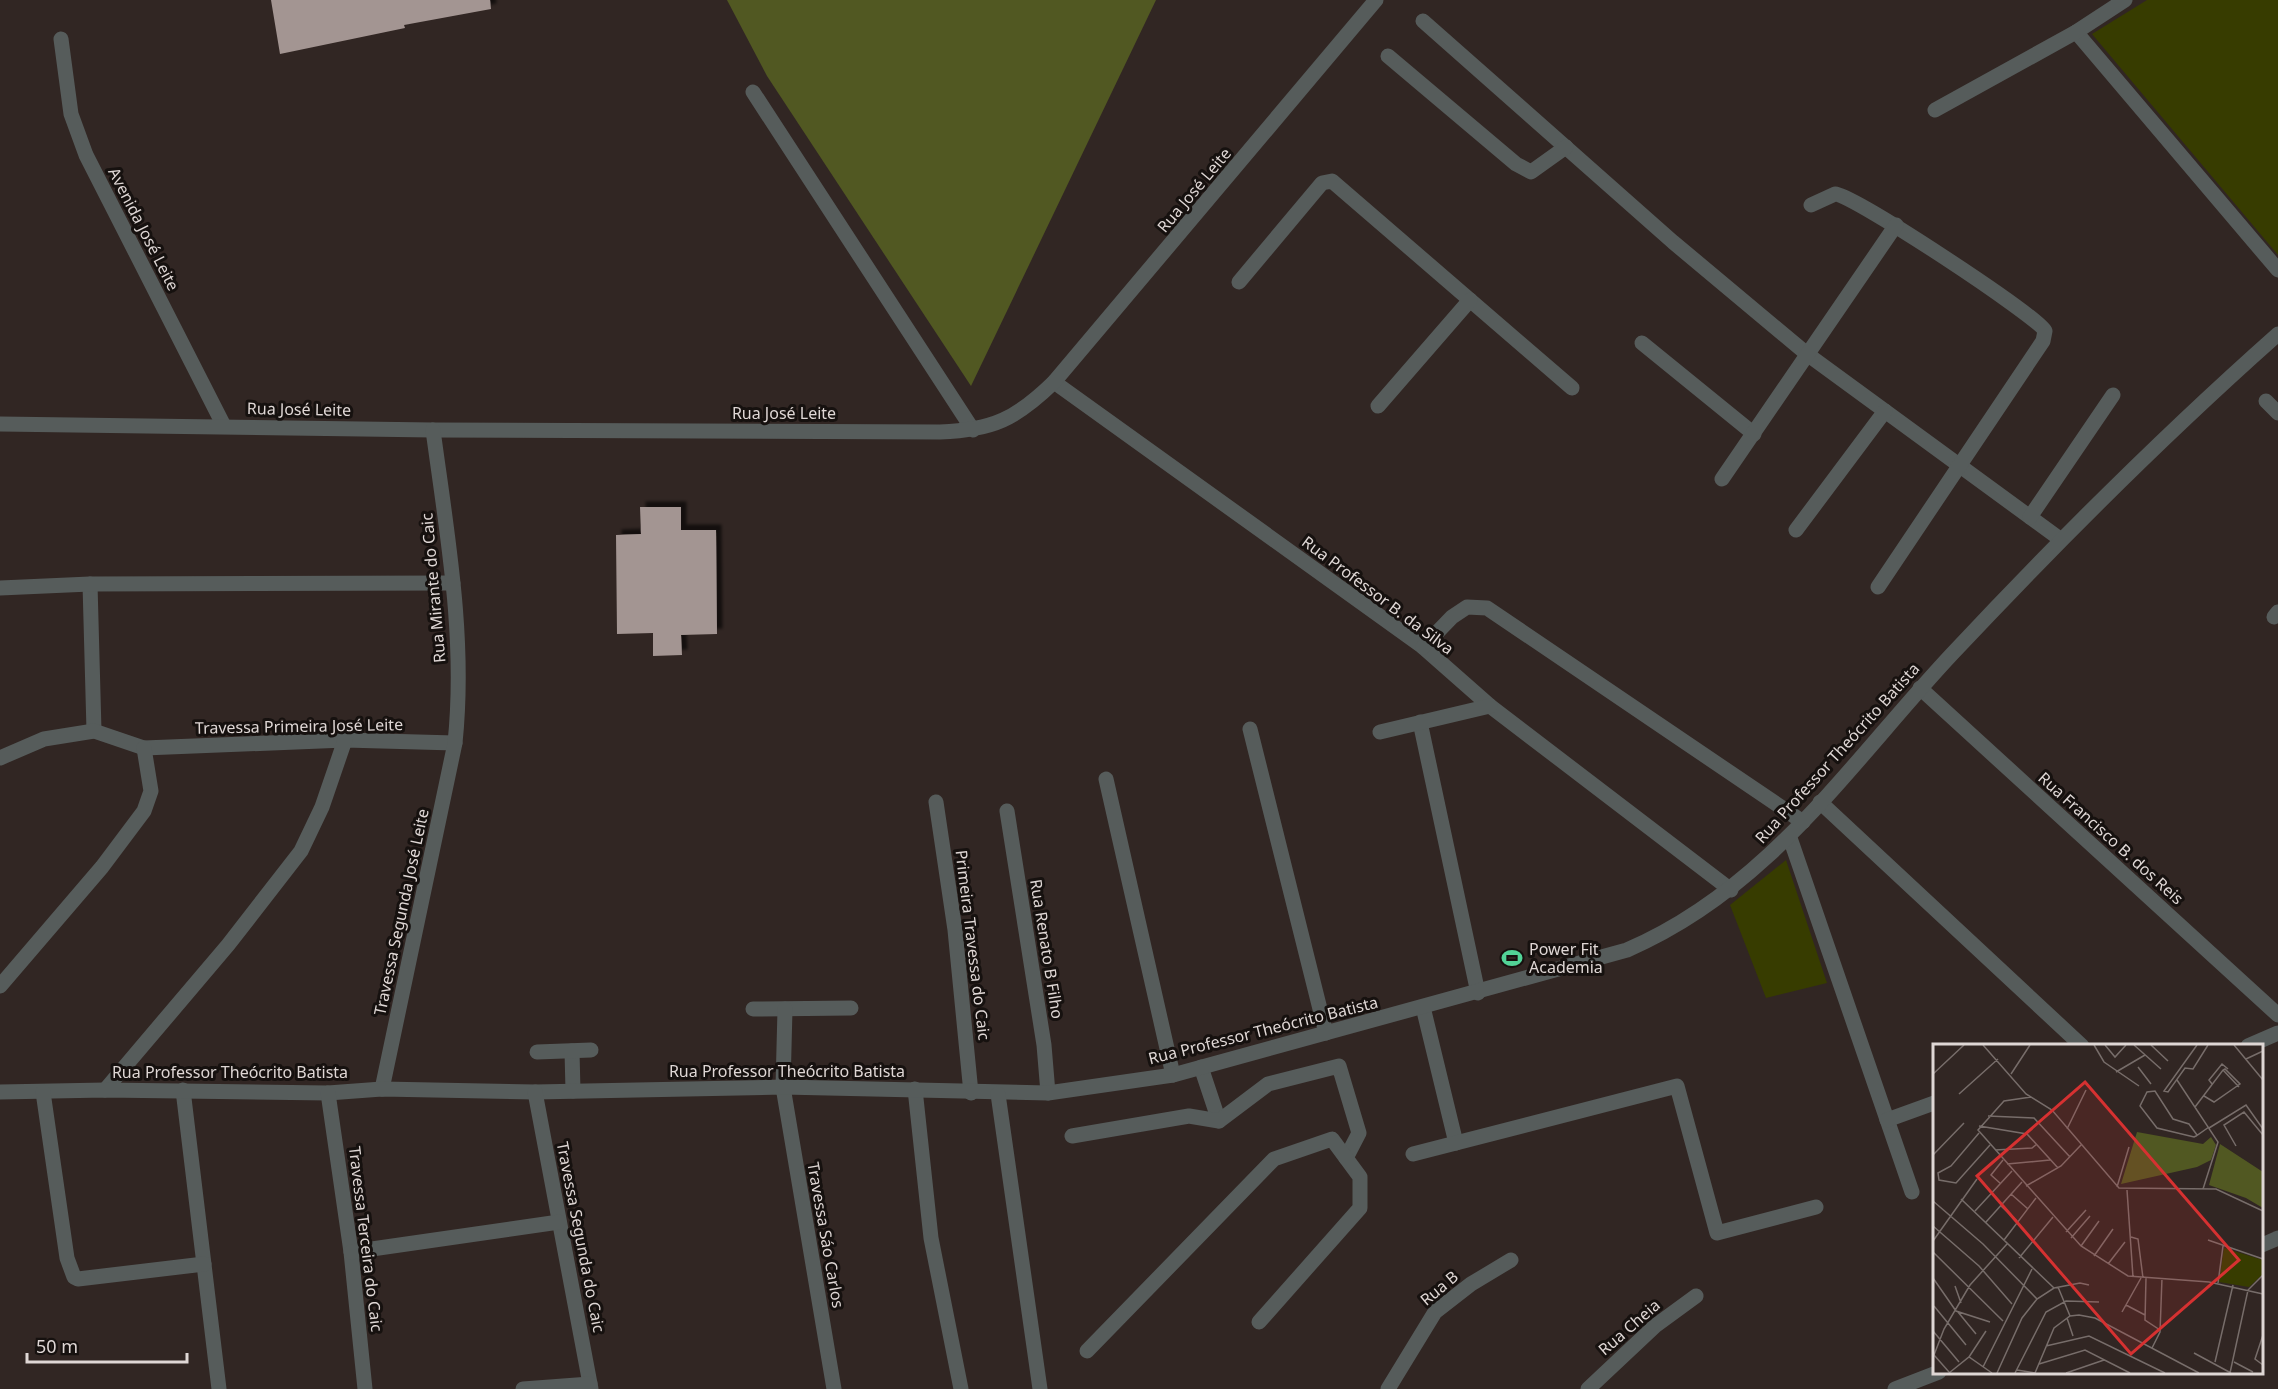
<svg xmlns="http://www.w3.org/2000/svg" width="2278" height="1389" font-family="'Noto Sans',sans-serif">
<style>
.green{fill:#373c00}
.forest{fill:#515822}
.building{fill:#a39592;filter:url(#shadow)}
.lines{fill:none;stroke-linecap:round;stroke-linejoin:round}
.minor{stroke:#565c5b;stroke-width:15}
.labels{text-anchor:middle;dominant-baseline:central;stroke-width:6;stroke-linejoin:round;paint-order:stroke}
.street-label{font-size:16px;fill:#dfd7d5;stroke:#16110f}
.poi-label{font-size:16px;fill:#dfd7d5;stroke:#16110f;text-anchor:start}
.inset-road{fill:none;stroke:#776d6a;stroke-width:1.5}
.view{fill:#d63131;fill-opacity:0.15;stroke:#d63131;stroke-width:3}
.inset-edge{fill:none;stroke:#dfd7d5;stroke-width:3}
</style>
<defs>
<filter id="shadow"><feDropShadow dx="5.5" dy="-5.5" stdDeviation="1.5" flood-color="#0009"/></filter>
</defs>
<rect width="100%" height="100%" fill="#312623"/>
<g class="green">
<path d="M2147 0H2278V255L2092 34Z"/>
<path d="M1786 860 1827 983 1766 998 1730 905Z"/>
</g>
<path class="forest" d="M727 0H1156L971 386 767 76Z"/>
<g class="building">
<path d="M271 0H490L491 9 404 25 405 28 280 54Z"/>
<path d="M640 507H681V530H716L717 634 681 635 682 655 653 656V633L617 634 616 535 641 534Z"/>
</g>
<g class="lines">
<g class="minor">
<path d="M1423 21 1673 242 1807 354 2060 539"/>
<path d="M2076 32 2278 270"/>
<path d="M61 39 71 114 86 155 224 426"/>
<path d="M1388 56 1516 164 1531 172 1566 147"/>
<path d="M753 92 973 430"/>
<path d="M1935 110 2076 32 2125 0"/>
<path d="M1811 205 1835 194C1854 195 2037 316 2045 331L2043 341 1878 587"/>
<path d="M1239 282 1322 183 1332 181 1572 388"/>
<path d="M1642 343 1754 434"/>
<path d="M1054 382 1423 647 1490 706 1731 890"/>
<path d="M2266 401 2278 413"/>
<path d="M1378 406 1470 300"/>
<path d="M0 424 433 430 940 432C993 430 1016 419 1054 382L1376 0"/>
<path d="M1722 479 1896 225"/>
<path d="M2030 517 2113 395"/>
<path d="M1796 530 1885 411"/>
<path d="M90 584 94 731"/>
<path d="M0 588 90 584 453 583"/>
<path d="M2274 617 2278 612"/>
<path d="M1423 647 1452 617 1467 607 1487 608 1803 822"/>
<path d="M1920 688 2278 1015"/>
<path d="M1420 722 1478 993"/>
<path d="M1250 729 1326 1033"/>
<path d="M1380 732 1490 706"/>
<path d="M0 758 44 739 94 731 144 748 345 740 455 743"/>
<path d="M1106 779 1173 1075"/>
<path d="M936 802 955 930 971 1093"/>
<path d="M1820 802 2082 1046"/>
<path d="M1007 811 1044 1045 1048 1093"/>
<path d="M1790 838 1912 1192"/>
<path d="M0 986 102 867 144 811 151 791 144 748"/>
<path d="M1423 1007 1456 1143"/>
<path d="M753 1009 851 1008"/>
<path d="M785 1009 783 1087 834 1389"/>
<path d="M2248 1046 2278 1033"/>
<path d="M572 1051 573 1091"/>
<path d="M537 1052 591 1050"/>
<path d="M1201 1067 1219 1121"/>
<path d="M382 1089 455 743C466 638 447 534 433 430"/>
<path d="M915 1089 931 1238 961 1389"/>
<path d="M105 1090 228 945 301 851 322 807 345 740"/>
<path d="M183 1090 219 1389"/>
<path d="M0 1092 105 1090 328 1093 382 1089 535 1092 783 1087 1048 1093 1173 1075 1627 950C1769 889 1850 763 1952 654 2057 542 2163 436 2278 334"/>
<path d="M43 1092 67 1258 74 1277 78 1279 204 1264"/>
<path d="M535 1092 591 1389"/>
<path d="M328 1093 351 1252 365 1389"/>
<path d="M998 1094 1040 1389"/>
<path d="M1887 1120 1934 1103"/>
<path d="M1072 1136 1189 1116 1219 1121 1268 1084 1339 1066 1359 1133 1346 1158"/>
<path d="M1413 1154 1677 1086 1717 1233 1816 1207"/>
<path d="M2262 1245 2278 1238"/>
<path d="M351 1252 559 1222"/>
<path d="M1087 1351 1274 1159 1332 1139 1360 1177V1208L1259 1322"/>
<path d="M523 1389 590 1384"/>
<path d="M1388 1389 1435 1312 1471 1284 1511 1260"/>
<path d="M1588 1389 1655 1326 1696 1296"/>
<path d="M1895 1389 1939 1372"/>
</g>
</g>
<defs>
<g id="stadium-bare" transform="scale(1.62)"><path d="M0-5a6.5 5 0 1 0 0 10a6.5 5 0 1 0 0-10ZM-3.5-1.8h7v3.6h-7Z" fill="#52d397" stroke="#16110f" stroke-width="2.5" paint-order="stroke"/></g>
</defs>
<g fill-rule="evenodd">
<use href="#stadium-bare" x="1512" y="958"/>
</g>
<g class="labels">
<g class="street-label">
<text transform="translate(1194 190) rotate(-50)">Rua José Leite</text>
<text transform="translate(144 229) rotate(63)">Avenida José Leite</text>
<text transform="translate(299 409) rotate(1)">Rua José Leite</text>
<text x="784" y="413">Rua José Leite</text>
<text transform="translate(433 588) rotate(-95)">Rua Mirante do Caic</text>
<text transform="translate(1378 595) rotate(37)">Rua Professor B. da Silva</text>
<text transform="translate(299 726) rotate(-1)">Travessa Primeira José Leite</text>
<text transform="translate(1837 753) rotate(-48)">Rua Professor Theócrito Batista</text>
<text transform="translate(2111 838) rotate(42)">Rua Francisco B. dos Reis</text>
<text transform="translate(401 912) rotate(-78)">Travessa Segunda José Leite</text>
<text transform="translate(973 945) rotate(83)">Primeira Travessa do Caic</text>
<text transform="translate(1047 949) rotate(81)">Rua Renato B Filho</text>
<text transform="translate(1263 1030) rotate(-14)">Rua Professor Theócrito Batista</text>
<text x="787" y="1071">Rua Professor Theócrito Batista</text>
<text x="230" y="1072">Rua Professor Theócrito Batista</text>
<text transform="translate(826 1235) rotate(80)">Travessa Sáo Carlos</text>
<text transform="translate(581 1237) rotate(79)">Travessa Segunda do Caic</text>
<text transform="translate(366 1239) rotate(83)">Travessa Terceira do Caic</text>
<text transform="translate(1439 1288) rotate(-40)">Rua B</text>
<text transform="translate(1629 1327) rotate(-41)">Rua Cheia</text>
</g>
<g class="poi-label">
<text x="1529" y="949">Power Fit<tspan x="1529" dy="18">Academia</tspan></text>
</g>
</g>
<g transform="translate(1933 1044)">
<rect width="330" height="330" fill="#312623"/>
<path d="M291 204 330 216V230L316 243 286 238Z" fill="#373c00"/>
<path d="M204 88 270 100 278 93 283 101 278 116 264 123 188 140ZM287 100 330 128V164L313 154 276 141Z" fill="#515822"/>
<path class="inset-road" d="M50 1 93 50 119 66 186 144 283 145 330 167M161 1 171 18 206 42M172 1 182 13 193 1M201 1 228 25M218 1 235 17M264 1 231 47 235 48 252 24 260 25 275 1M301 1 330 36M313 15 330 7M205 23 218 40M290 26 306 43M183 28 212 11M0 30 31 1M78 30 97 1M244 36 285 98 270 145M279 40 276 36 289 20 295 25M26 50 65 15M98 53 71 57 45 86 148 202 195 232 276 238 330 250M262 63 290 26 292 25 307 40 281 58 271 52M55 72 101 74 137 113M46 82 94 90 125 124M276 84 313 61 330 85M134 85 153 46M46 89 18 122 5 129 6 136 23 139 57 101M264 91 256 80 240 75 222 47 214 48 207 62 224 84 261 93 263 92 276 83M303 102 291 81 311 68 330 91M62 106 99 104 104 100M0 111 31 79M74 120 117 116M68 140 58 131 70 116M93 142 128 122 148 101M184 143 196 103M194 146 200 233M78 150 95 165M28 155 121 244M0 157 50 200 104 255M68 162 84 177M42 167 79 127M53 178 89 138M0 182 46 222 79 260M133 188 153 166M198 193 205 195 210 234M138 194 157 172M71 196 103 154M275 196 330 215M0 197 44 135M148 202 166 177M0 208 70 277M161 212 180 185M86 214 120 173M175 220 192 198M0 234 23 267 57 278M213 234 212 276 227 286M285 239 290 202M22 242 28 259M125 243 137 272M193 261 212 271M1 262 33 301M25 268 43 290M189 268 208 234M134 274 140 292M0 287 26 318M330 291 322 315 330 321M113 302 156 292 232 329M219 304 227 288 229 234M261 309 298 329M1 311 11 285 37 241 74 200M1 311 16 328M36 313 53 287M282 318 300 241M301 318 320 328M106 320 152 306 197 329M50 323 99 225M84 326 102 329M16 329 36 313 59 329M64 329 89 274 104 255 121 244 147 239 156 241M82 329 113 268 133 257 166 258M102 329 121 284 137 272 146 271 162 274 266 329M133 329 171 316M297 329 315 246 330 231"/>
<path class="view" d="M152 38 306 216 198 310 44 132Z"/>
<rect width="330" height="330" class="inset-edge"/>
</g>
<path d="M27 1353v9h160v-9" fill="none" stroke="#dfd7d5" stroke-width="3"/>
<text x="36" y="1353" font-size="18" fill="#dfd7d5" stroke="#16110f" stroke-width="4.5" paint-order="stroke">50 m</text>
</svg>
